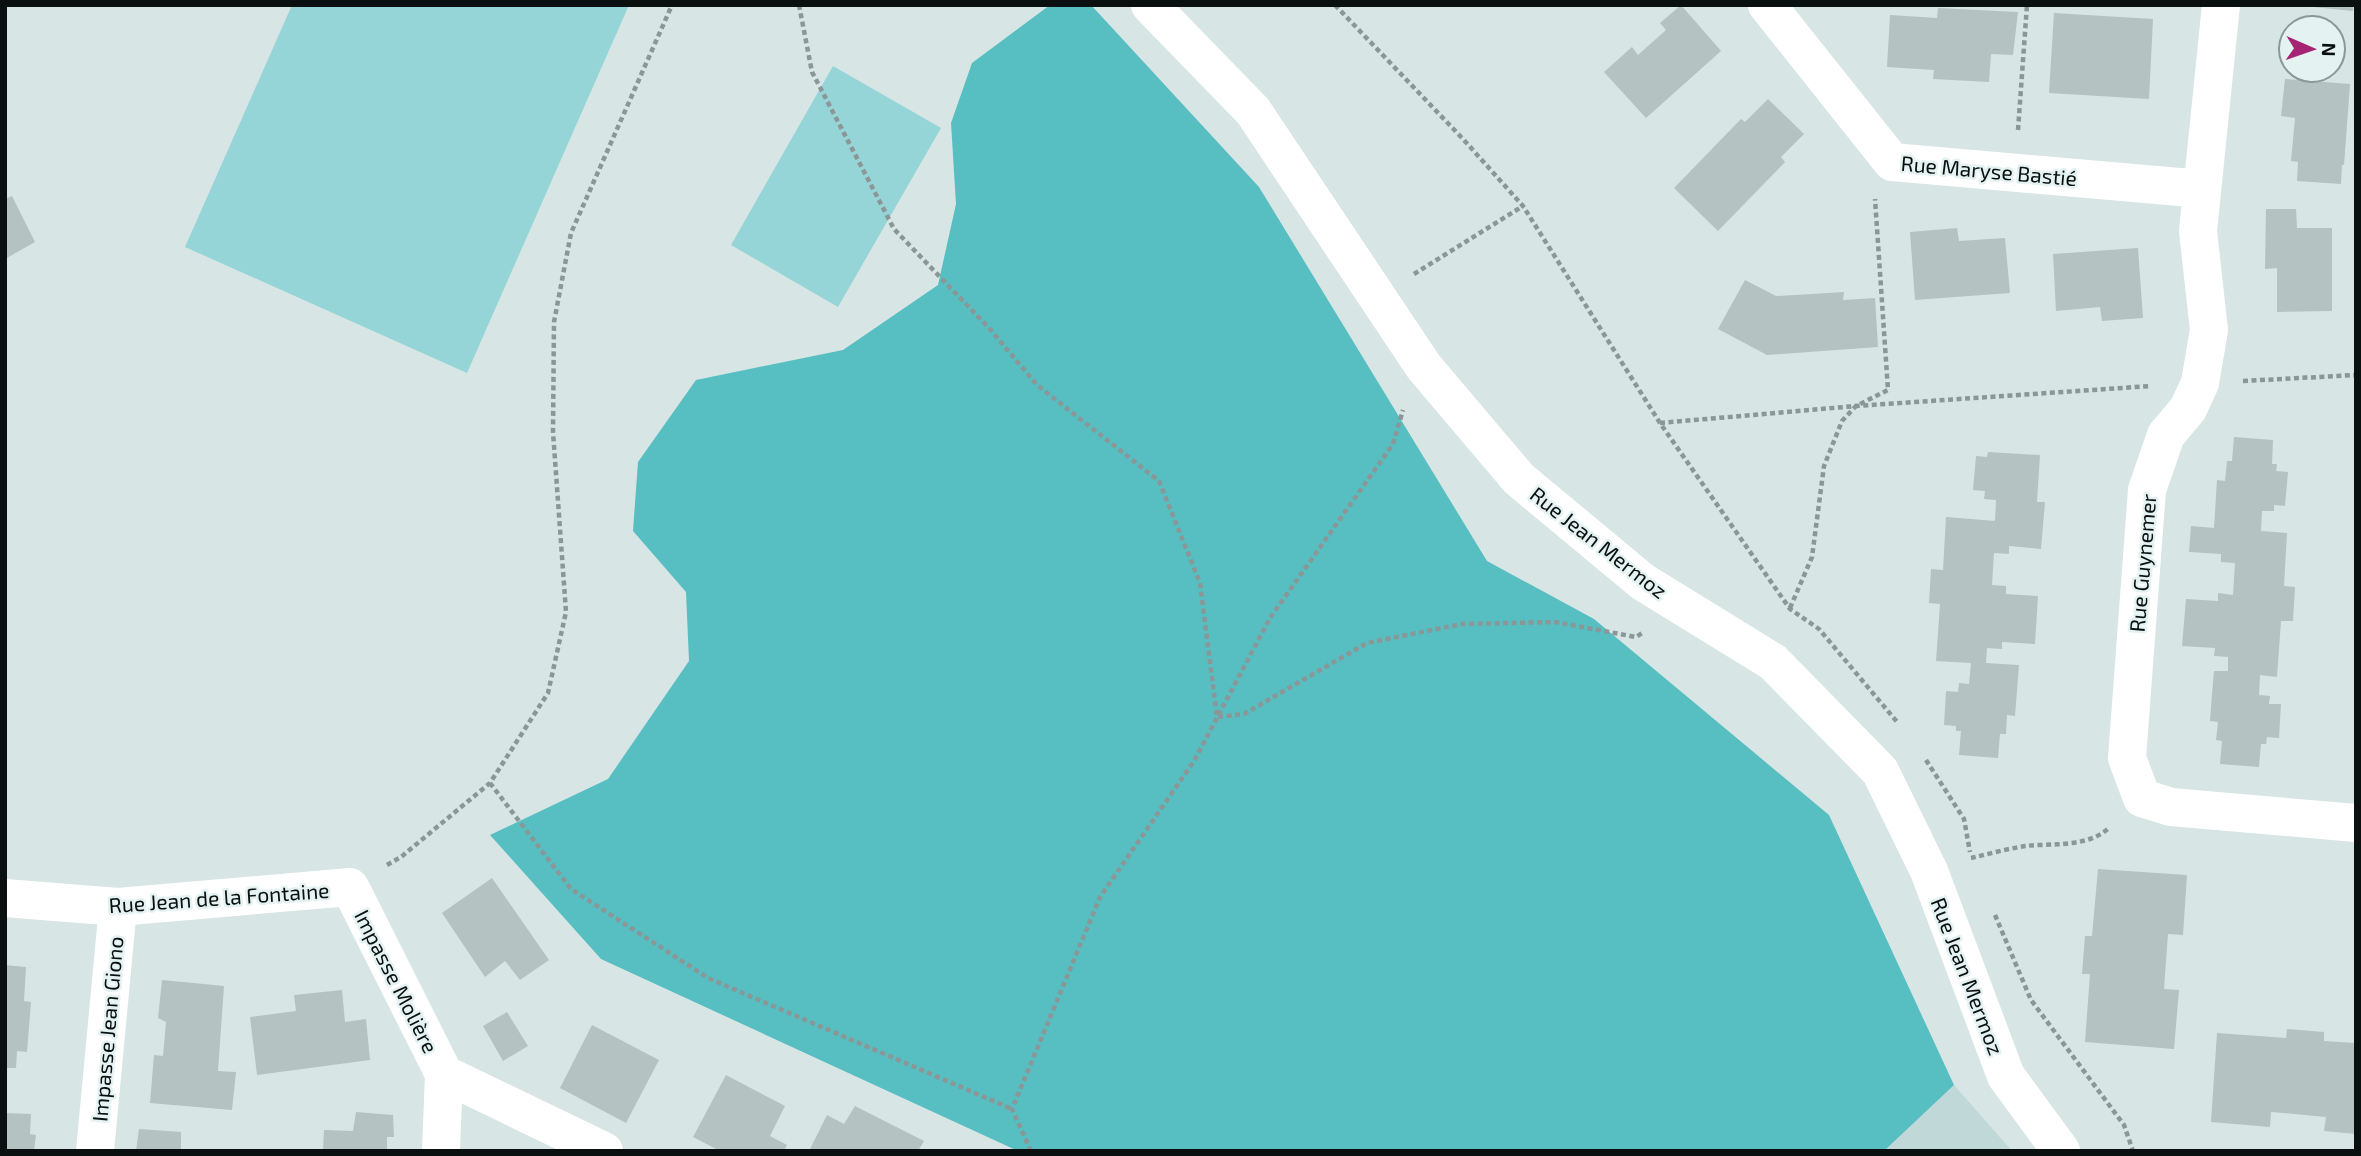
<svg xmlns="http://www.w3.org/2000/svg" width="2361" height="1156" font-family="'Exo 2',sans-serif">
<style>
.built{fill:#c1d8d9}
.green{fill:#96d5d7}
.forest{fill:#57bec2}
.building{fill:#b4c2c2}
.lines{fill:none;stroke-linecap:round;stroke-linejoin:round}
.path{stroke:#8b9696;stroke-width:4.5;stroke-dasharray:5 3.5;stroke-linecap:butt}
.minor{stroke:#fff;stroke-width:38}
.labels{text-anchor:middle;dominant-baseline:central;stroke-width:5;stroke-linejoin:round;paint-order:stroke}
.street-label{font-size:21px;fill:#0a0f0f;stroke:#e4f2f2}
</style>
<rect width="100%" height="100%" fill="#d7e5e5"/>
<path class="built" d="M1954 1085 2012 1151H1884Z"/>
<g class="green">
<path d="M292 5H629L467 373 185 247Z"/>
<path d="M833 66 941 128 838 307 731 245Z"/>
</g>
<path class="forest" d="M1050 5H1091L1259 187 1487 561 1594 619 1829 815 1954 1085 1884 1151H1018L601 959 490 835 608 779 689 661 686 592 633 531 638 462 696 380 843 350 938 285 956 204 951 123 972 63Z"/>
<g class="building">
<path d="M1681 5 1721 51 1646 118 1604 72 1632 47 1638 55 1666 30 1660 23Z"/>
<path d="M2313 5H2353V11L2313 7Z"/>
<path d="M1938 8 2018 12 2013 55 1991 54 1989 82 1933 79 1934 70 1887 67 1890 15 1937 18Z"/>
<path d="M2054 13 2153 19 2149 99 2049 93Z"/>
<path d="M2285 79 2350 84 2344 165H2342L2341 184 2297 181 2298 162 2291 161 2295 118 2281 116Z"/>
<path d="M1768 99 1804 134 1781 157 1785 162 1718 231 1674 188 1741 119 1745 122Z"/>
<path d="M12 196 35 242 5 259V199Z"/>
<path d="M2266 209H2296L2297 228H2332V311L2277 312V268L2265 269Z"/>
<path d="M1957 228 1959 241 2005 238 2010 293 1915 300 1910 232Z"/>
<path d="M2138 248 2143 318 2102 321 2100 307 2056 311 2053 254Z"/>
<path d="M1745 280 1776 296 1844 292 1843 300 1875 298 1878 347 1767 355 1718 329Z"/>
<path d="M2234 437 2273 440 2272 464H2277L2276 471 2288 472 2285 506 2274 505V511H2262L2261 531 2287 533 2284 586 2295 587 2293 621H2281L2277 677 2260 675 2259 695 2270 696 2269 704H2281L2279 738 2267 737 2266 744H2261L2259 767 2220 764 2222 741 2216 740 2218 722 2210 721 2212 694 2214 671H2228V657L2214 656 2215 648 2182 646 2186 599 2218 601V593L2233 595 2235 563 2221 562V554L2189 552 2191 526 2214 528 2217 480 2225 481 2227 461H2232Z"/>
<path d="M1988 452 2040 455 2037 502H2045L2041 549 2009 546V554L1994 553 1992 585 2006 586V594L2038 596 2035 644 2002 642V649L1987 648 1986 663 2019 665 2015 716 2007 715 2006 734H2000L1998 758 1959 755 1961 731H1956V726L1944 725 1946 691 1958 692 1959 683 1969 684 1971 663 1936 661 1940 604 1929 603 1931 569 1943 570 1946 517 1995 521 1996 500 1984 499 1985 491 1973 490 1976 456 1987 457Z"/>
<path d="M2098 869 2187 875 2183 935 2168 934 2164 989 2179 990 2174 1049 2085 1042 2090 974H2082L2085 936H2092Z"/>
<path d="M492 878 549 960 520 980 505 961 485 977 442 913Z"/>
<path d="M5 965 26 967 24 1001 31 1002 27 1052 17 1051 16 1068H5Z"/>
<path d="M162 980 224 986 218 1071 236 1072 232 1110 150 1103 154 1055 163 1056 166 1022 158 1018Z"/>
<path d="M342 990 345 1022 366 1019 370 1060 257 1075 250 1017 296 1011 294 995Z"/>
<path d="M507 1012 528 1046 503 1061 483 1026Z"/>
<path d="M592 1025 659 1060 626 1123 560 1088Z"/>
<path d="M2287 1029 2324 1032V1041L2356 1043V1134L2324 1131 2326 1117 2271 1112 2270 1127 2211 1122 2217 1033 2286 1038Z"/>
<path d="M726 1075 785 1106 770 1136 787 1145 784 1151H720L693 1137Z"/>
<path d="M855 1106 924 1141 918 1151H809L827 1115 844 1124Z"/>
<path d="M356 1112 393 1115 394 1137H387V1151H323L324 1130 353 1131Z"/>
<path d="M5 1113 31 1114 30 1134 36 1135 34 1151H5Z"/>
<path d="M139 1129 181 1132V1151H136Z"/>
</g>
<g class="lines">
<g class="path">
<path d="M799 5 812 72 894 229 989 328 1037 385 1159 481 1200 583 1217 717 1244 714 1367 643 1462 624 1555 622 1636 637 1644 632"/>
<path d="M1335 5 1463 139 1523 206 1660 423 1790 609 1819 629 1898 723"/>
<path d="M2018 130 2027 5"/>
<path d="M1414 274 1523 206"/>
<path d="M2243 381 2356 375"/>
<path d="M1660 423 1856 406 2151 386"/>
<path d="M1790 608 1812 557 1824 466 1842 421 1856 406 1888 390 1875 199"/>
<path d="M1926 760 1964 819 1970 852"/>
<path d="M490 783 571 889 708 978 1012 1109"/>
<path d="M1971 858C1988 854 2007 849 2025 846 2053 843 2088 848 2110 827"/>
<path d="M387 865 401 857 490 783 548 693 566 612 553 432 554 322 571 233 672 5"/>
<path d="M1995 915 2031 1000 2124 1125 2133 1151"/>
<path d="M1031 1151 1012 1109 1100 897 1194 761 1270 618 1393 444 1403 410"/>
</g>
<g class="minor">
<path d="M1150 5 1253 111 1424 367 1519 479 1643 582 1773 662 1880 771 1929 871 2006 1076 2061 1151"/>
<path d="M1767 5 1892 162 2202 189"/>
<path d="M2221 5 2198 231 2209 330 2200 383 2188 409 2166 435 2147 490 2127 758 2142 798 2171 807 2356 823"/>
<path d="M5 898 118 907 350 887 444 1074 441 1151"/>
<path d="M444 1074 604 1151"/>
<path d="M95 1151 118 907"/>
</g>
</g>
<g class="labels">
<g class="street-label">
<text transform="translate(1989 170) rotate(5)">Rue Maryse Bastié</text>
<text transform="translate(1599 542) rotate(38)">Rue Jean Mermoz</text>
<text transform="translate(2142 563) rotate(-85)">Rue Guynemer</text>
<text transform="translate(219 897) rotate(-4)">Rue Jean de la Fontaine</text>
<text transform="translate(1968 976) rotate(69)">Rue Jean Mermoz</text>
<text transform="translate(397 981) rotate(63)">Impasse Molière</text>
<text transform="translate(107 1029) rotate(-85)">Impasse Jean Giono</text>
</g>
</g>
<rect width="2361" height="1156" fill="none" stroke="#0a0f0f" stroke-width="14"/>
<g transform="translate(2312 49) rotate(92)"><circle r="33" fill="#e4f2f2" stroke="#8d9797" stroke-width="2"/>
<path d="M0-5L12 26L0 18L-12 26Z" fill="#a52473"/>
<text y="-10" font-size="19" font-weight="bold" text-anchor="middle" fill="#0a0f0f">N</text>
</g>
</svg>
